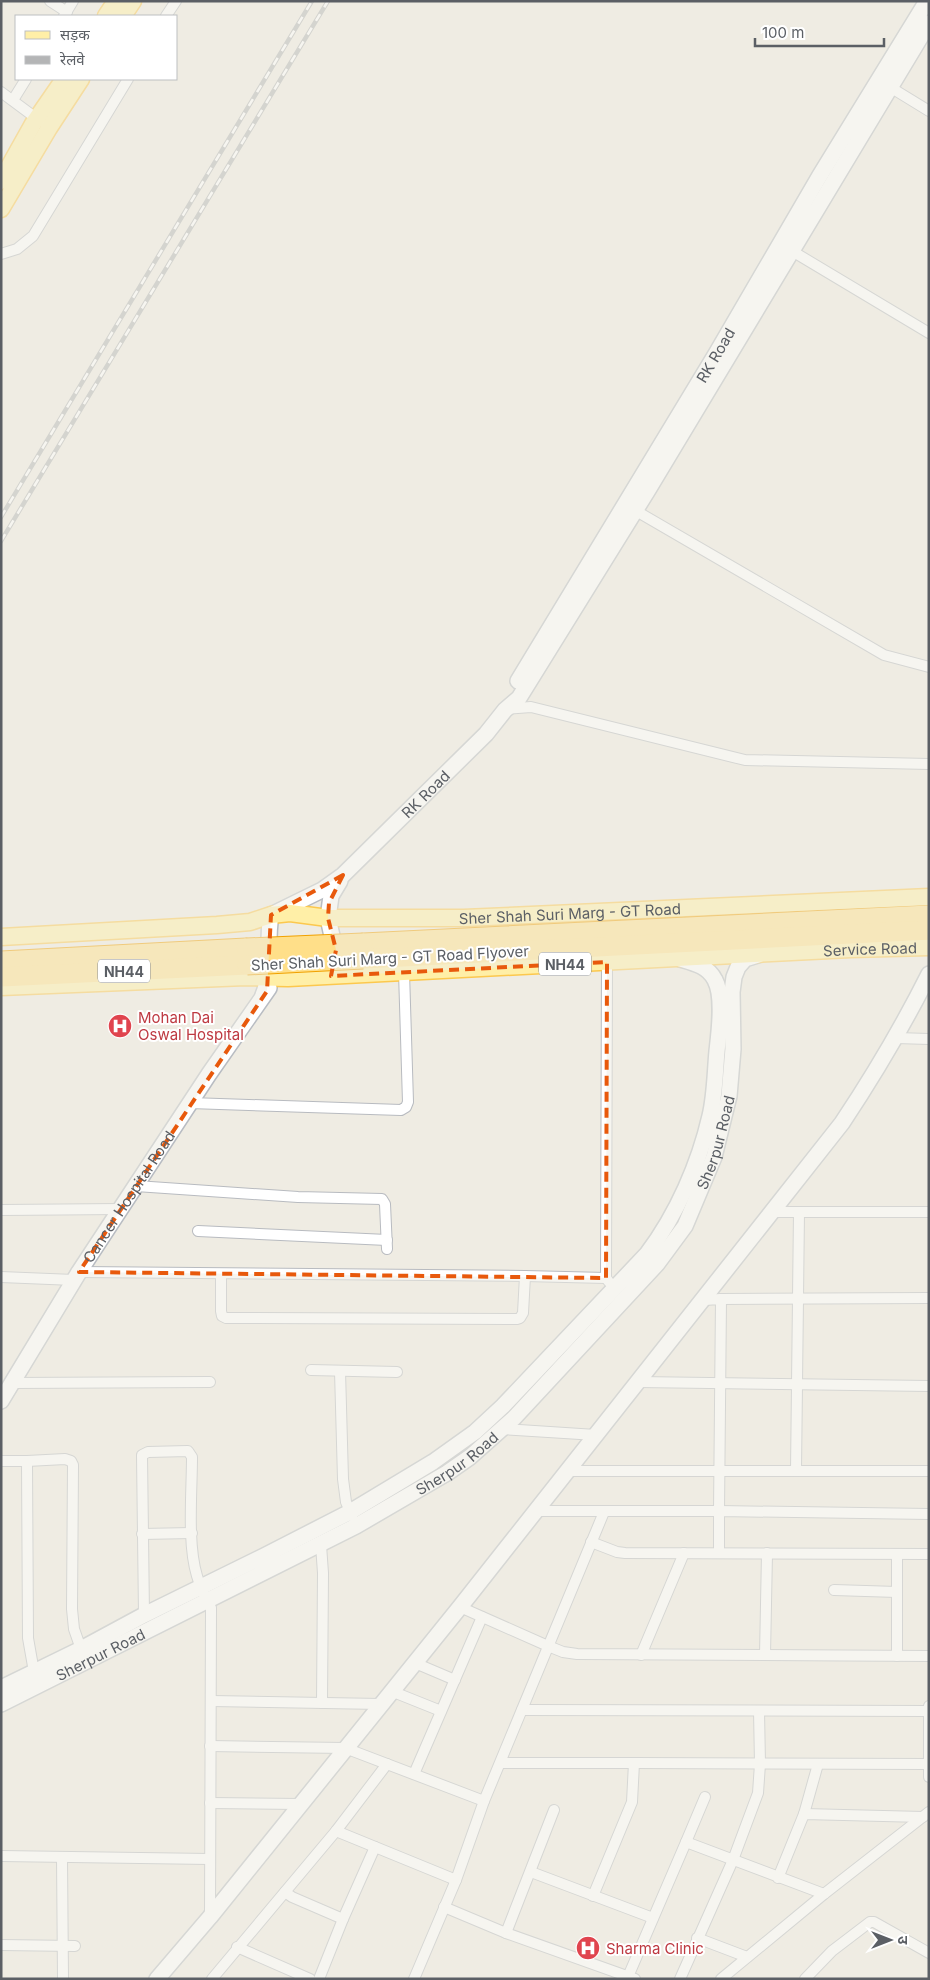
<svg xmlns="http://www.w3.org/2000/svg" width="930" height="1980" font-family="Inter,'Noto Sans Devanagari',sans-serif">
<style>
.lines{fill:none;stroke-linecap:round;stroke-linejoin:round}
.street-casing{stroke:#b8bbc0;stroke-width:12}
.secondary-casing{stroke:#b8bcc2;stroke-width:18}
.primary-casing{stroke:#fcc84e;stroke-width:19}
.highway-casing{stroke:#f1a100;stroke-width:21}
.street{stroke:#fff;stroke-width:10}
.secondary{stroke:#fff;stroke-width:15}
.primary{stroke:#ffefa7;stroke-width:16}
.highway{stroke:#ffdf89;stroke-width:19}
.rail-casing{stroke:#b4b5b6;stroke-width:4.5}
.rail{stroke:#fff;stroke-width:2.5;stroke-dasharray:8;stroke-linecap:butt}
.highway-bridge-casing{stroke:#f1a100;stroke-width:21;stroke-linecap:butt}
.highway-bridge{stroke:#ffdf89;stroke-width:19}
.marked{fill:none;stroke:#e8590c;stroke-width:4;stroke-dasharray:10 6;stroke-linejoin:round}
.labels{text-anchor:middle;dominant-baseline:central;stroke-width:4;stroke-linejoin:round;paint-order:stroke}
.shield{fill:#fff;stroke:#8c8f93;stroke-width:1}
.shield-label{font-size:14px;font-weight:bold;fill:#5b5f65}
.street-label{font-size:15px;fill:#5b5f65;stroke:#fff}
.health-label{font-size:15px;fill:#be3a42;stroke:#fff;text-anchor:start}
</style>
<rect width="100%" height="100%" fill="#efece3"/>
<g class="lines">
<g class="street-casing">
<g id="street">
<path d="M50 1 67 12"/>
<path d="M64 16 73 1"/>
<path d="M166 16 176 1"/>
<path d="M885 84 929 111"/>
<path d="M1 92 40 121"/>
<path d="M13 100 26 79"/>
<path d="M792 251 929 333"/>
<path d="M1 254 17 249 33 236 128 79"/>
<path d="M631 508 884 655 929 667"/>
<path d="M506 709 531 707 745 760 929 764"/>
<path d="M607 962 606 1278 609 1282"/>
<path d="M896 1038 929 1039"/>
<path d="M190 1103 401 1110 406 1107 408 1102 404 972"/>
<path d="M136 1186 298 1197 382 1199 385 1204 387 1249"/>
<path d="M1 1210 121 1209"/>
<path d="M773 1212H929"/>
<path d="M198 1231 387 1240"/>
<path d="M79 1272 525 1276 606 1278"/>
<path d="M221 1274V1311L222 1316 226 1318 517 1319 520 1318 523 1313 525 1276"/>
<path d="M1 1277 74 1280"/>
<path d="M721 1299 929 1298"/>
<path d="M311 1370 397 1372"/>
<path d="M340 1371 343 1479 346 1502 352 1516"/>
<path d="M638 1382 929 1386"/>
<path d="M12 1383 210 1382"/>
<path d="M502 1429 596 1435"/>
<path d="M1 1461H27"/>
<path d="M568 1471H929"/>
<path d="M796 1471 799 1212"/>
<path d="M536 1511H719L721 1299 704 1300"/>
<path d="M142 1534 192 1533"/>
<path d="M591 1542 617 1552 625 1553 929 1554"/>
<path d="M321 1545 323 1573 322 1703"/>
<path d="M719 1553V1511L929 1514"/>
<path d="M834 1590 897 1592"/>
<path d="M460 1607 548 1646 563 1652 577 1654 929 1656"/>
<path d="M144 1615 142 1455 148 1452 188 1451 192 1457C192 1492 187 1543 197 1576 200 1587 206 1598 211 1608L210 1917"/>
<path d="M641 1655 684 1553"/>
<path d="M765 1655 767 1553"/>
<path d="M897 1656V1554"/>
<path d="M415 1663 455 1680"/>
<path d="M34 1672 28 1638 27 1461 65 1459 71 1461 73 1465 72 1609 74 1629 81 1649"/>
<path d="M391 1691 441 1711"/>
<path d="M211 1701 381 1704"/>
<path d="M929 1706V1777"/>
<path d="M522 1710 928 1711"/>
<path d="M210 1746 345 1748 484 1801"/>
<path d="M501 1763H634L632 1802 593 1896"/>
<path d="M634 1763 929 1764"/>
<path d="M414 1774 482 1617"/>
<path d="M210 1803 300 1804"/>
<path d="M804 1814 818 1764"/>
<path d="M336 1831 456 1880"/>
<path d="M686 1842 705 1797"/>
<path d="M1 1856 210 1859"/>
<path d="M62 1857 63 1979"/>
<path d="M531 1872 653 1918"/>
<path d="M778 1878 804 1814 923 1817"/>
<path d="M285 1892 292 1897 343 1919"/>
<path d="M444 1907 506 1933 635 1979"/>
<path d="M506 1933 554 1810"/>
<path d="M697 1938 747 1957"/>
<path d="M1 1945 75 1946"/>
<path d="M237 1947 310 1979"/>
<path d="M212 1979 336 1831 387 1764"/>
<path d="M319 1979 343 1919 375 1847"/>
<path d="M414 1979 456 1880 484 1801 604 1512"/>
<path d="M627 1979 686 1842 824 1894"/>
<path d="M680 1979 733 1860 758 1793 760 1764 759 1711"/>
<path d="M721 1979 824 1894 929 1812"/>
<path d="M805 1979 832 1951 870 1922H874L929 1953"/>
</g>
</g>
<g class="secondary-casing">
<g id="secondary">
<path id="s1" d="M518 681 716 354 819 177 927 1"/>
<path d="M336 954 328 918 331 896 340 881"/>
<path id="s2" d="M263 995C273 972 266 941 271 915L322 890 343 875 486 734 505 710 519 698 648 490 929 23"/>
<path id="s3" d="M1 1401 79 1272 209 1074 269 988"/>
<path d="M1 1688 81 1649 144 1615 264 1556 350 1512 433 1462 475 1432 503 1406 647 1254C677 1214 699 1164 710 1116 715 1095 715 1073 717 1051 719 1033 724 996 715 980 708 966 694 963 680 959"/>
<path id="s4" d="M1 1704 356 1526 447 1473 470 1457 514 1418 657 1264 685 1226 714 1157 729 1096 733 1049 732 992 734 977 738 967 745 959 758 955"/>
<path d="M157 1979 210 1917 460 1607 842 1123C874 1075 903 1026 929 974"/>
</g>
</g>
<g class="primary-casing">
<g id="primary">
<path d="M106 16 116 1"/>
<path d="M123 16 133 1"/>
<path d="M1 181 33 124 64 79"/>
<path d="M1 209 49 128 81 79"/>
<path id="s5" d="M1 937 217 925 250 922 271 915 290 913 328 918H464L929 897"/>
<path id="s6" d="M1 987 246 977 288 978 851 949 929 947"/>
</g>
</g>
<g class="highway-casing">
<g id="highway">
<path d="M363 943 929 915"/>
<path d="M363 959 929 930"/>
<path d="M1 961 246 948"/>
<path d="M1 977 247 965"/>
</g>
</g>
<use href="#street" class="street"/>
<use href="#secondary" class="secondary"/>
<use href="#primary" class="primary"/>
<use href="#highway" class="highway"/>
<g class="rail-casing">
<g id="rail">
<path d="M1 517 312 1"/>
<path d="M1 541 328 1"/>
</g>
</g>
<use href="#rail" class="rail"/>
<g class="highway-bridge-casing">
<g id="highway-bridge">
<path d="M246 948 363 943"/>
<path d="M247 965 363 959"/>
</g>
</g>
<use href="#highway-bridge" class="highway-bridge"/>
</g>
<path d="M0 0H930V1980H0ZM343 875 329 903 328 918 336 950 331 976 607 962 606 1278 79 1272 267 991 271 915Z" fill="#efece3" fill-opacity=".55" fill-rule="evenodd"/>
<path class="marked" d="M343 875 329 903 328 918 336 950 331 976 607 962 606 1278 79 1272 267 991 271 915Z"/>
<defs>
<g id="hospital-disc" transform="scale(1.25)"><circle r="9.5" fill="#e0444e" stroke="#fff"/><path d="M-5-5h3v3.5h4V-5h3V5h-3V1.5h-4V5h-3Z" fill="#fff"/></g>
</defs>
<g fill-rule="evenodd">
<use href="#hospital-disc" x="120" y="1026"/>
<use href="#hospital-disc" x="588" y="1948"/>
</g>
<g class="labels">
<g class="shield">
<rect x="539" y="952.5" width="52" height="23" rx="4"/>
<rect x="98" y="959.5" width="52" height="23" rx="4"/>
</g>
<g class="shield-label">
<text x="565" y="964">NH44</text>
<text x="124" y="971">NH44</text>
</g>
<g class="street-label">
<text stroke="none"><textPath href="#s1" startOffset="381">RK Road</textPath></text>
<text stroke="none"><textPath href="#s2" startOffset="279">RK Road</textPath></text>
<text stroke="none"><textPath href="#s5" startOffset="571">Sher Shah Suri Marg - GT Road</textPath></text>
<text stroke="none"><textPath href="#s6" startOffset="870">Service Road</textPath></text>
<text transform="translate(390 958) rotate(-3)">Sher Shah Suri Marg - GT Road Flyover</text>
<text stroke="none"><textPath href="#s4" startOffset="936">Sherpur Road</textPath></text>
<text stroke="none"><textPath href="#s3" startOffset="241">Cancer Hospital Road</textPath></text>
<text stroke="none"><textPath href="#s4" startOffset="516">Sherpur Road</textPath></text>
<text stroke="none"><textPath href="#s4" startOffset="111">Sherpur Road</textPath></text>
</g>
<g class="health-label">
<text x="138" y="1017">Mohan Dai<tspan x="138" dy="17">Oswal Hospital</tspan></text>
<text x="606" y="1948">Sharma Clinic</text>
</g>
</g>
<rect width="930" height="1980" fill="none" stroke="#5b5f65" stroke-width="5"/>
<rect x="15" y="15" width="162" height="65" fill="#ffffff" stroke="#bdbfc1"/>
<rect x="25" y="31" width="25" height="8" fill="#ffefa7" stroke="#bdbfc1"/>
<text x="60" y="40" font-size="15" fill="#5b5f65">सड़क</text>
<rect x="25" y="56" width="25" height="8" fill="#b4b5b6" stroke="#bdbfc1"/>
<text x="60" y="65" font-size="15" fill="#5b5f65">रेलवे</text>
<g transform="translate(890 1940) rotate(90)" stroke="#ffffff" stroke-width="4" paint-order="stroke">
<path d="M0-4L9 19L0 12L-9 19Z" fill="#5b5f65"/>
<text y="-8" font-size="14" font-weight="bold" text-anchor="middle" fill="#5b5f65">उ</text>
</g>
<path d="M755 38v8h129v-8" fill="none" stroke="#5b5f65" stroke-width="2.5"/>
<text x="762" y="38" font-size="15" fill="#5b5f65" stroke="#ffffff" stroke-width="4" paint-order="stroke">100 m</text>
</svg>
